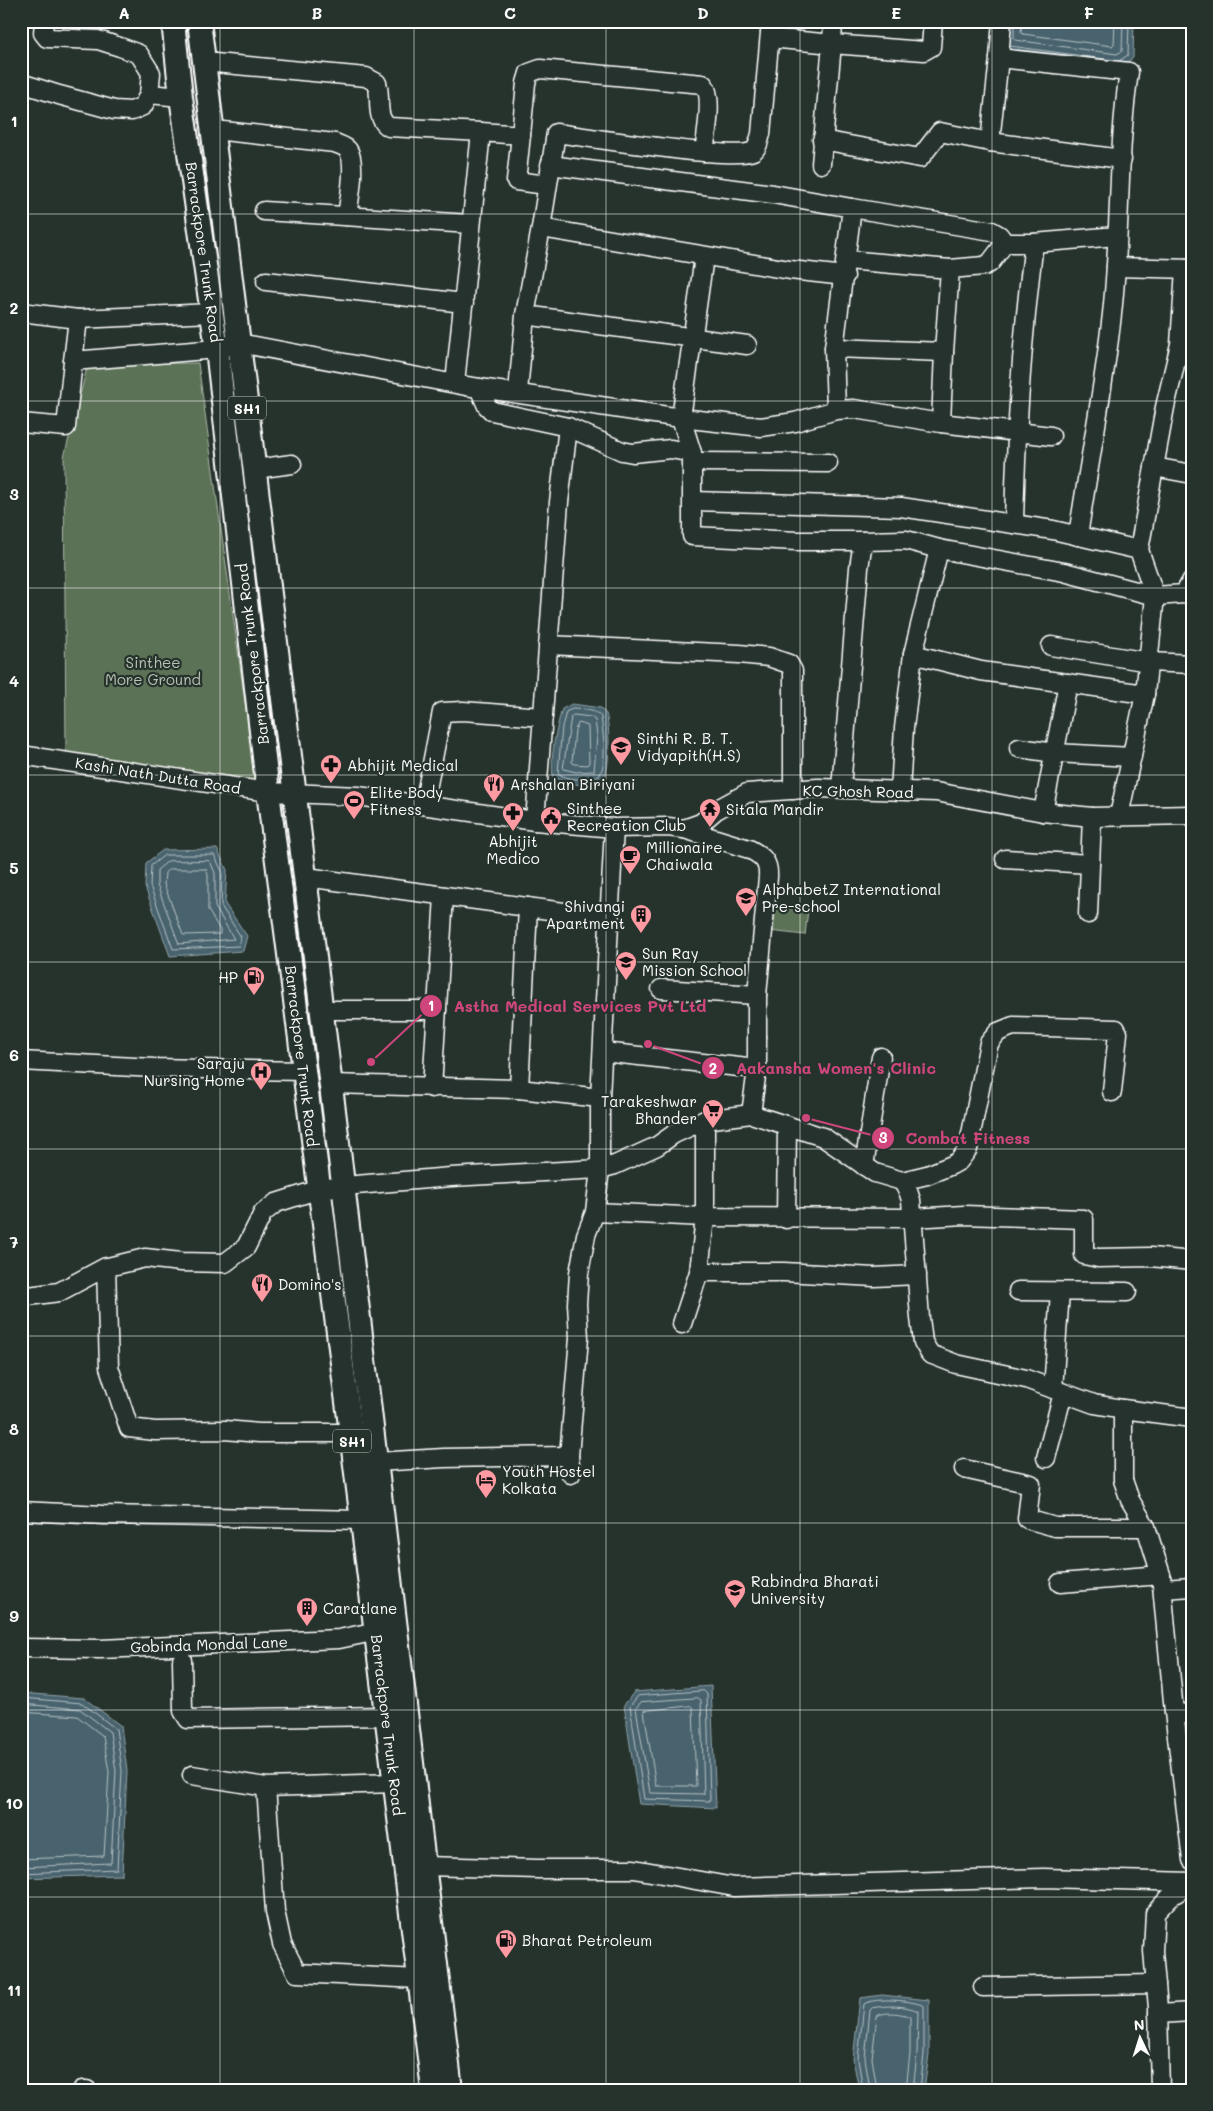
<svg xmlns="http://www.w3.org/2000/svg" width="1213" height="2111" font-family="Mali,sans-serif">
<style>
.green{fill:#5c7257;stroke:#aeb8ab}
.water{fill:#48646e;stroke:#91a2a8}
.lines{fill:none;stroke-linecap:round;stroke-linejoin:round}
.shore{stroke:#b6c1c5;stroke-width:1}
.minor-casing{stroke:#fff;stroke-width:21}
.major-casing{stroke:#fff;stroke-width:26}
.minor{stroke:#26332d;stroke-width:18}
.major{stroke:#26332d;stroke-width:22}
.grid{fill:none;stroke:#fff;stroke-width:1;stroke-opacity:0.55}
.labels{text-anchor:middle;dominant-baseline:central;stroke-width:4.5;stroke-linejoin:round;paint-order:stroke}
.shield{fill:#26332d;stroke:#bec2c0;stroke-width:1}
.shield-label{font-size:14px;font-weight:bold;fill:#fff}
.street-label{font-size:15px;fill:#fff;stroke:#26332d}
.park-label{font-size:15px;fill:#b6c0b3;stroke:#26332d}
.poi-label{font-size:15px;fill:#fff;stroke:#26332d;text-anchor:start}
.leader{fill:none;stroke:#ce467c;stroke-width:2}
.callout-dot{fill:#ce467c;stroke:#26332d;stroke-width:2}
.mark-label{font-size:15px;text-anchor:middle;font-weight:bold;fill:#fff}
.callout-label{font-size:16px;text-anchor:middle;font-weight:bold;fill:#ce467c;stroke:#26332d;stroke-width:4.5;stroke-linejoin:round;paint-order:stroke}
.neatline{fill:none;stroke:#fff;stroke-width:2}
.grid-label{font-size:16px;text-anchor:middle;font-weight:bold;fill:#fff}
</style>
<rect width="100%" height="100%" fill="#26332d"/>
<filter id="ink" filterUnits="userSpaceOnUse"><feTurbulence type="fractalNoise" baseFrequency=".02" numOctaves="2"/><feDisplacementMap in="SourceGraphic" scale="10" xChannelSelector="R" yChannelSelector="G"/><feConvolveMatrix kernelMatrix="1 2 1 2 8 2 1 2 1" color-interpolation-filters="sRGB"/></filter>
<g filter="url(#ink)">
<g class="green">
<path d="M198 363 256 781 66 753 64 457 88 364Z"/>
<path d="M769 907 808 910 805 935 769 931Z"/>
</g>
<g class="water">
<path d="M1003 21H1134L1133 58 1121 66 1002 50Z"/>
<path d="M572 704 601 708C602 710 605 712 606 714 610 725 611 773 602 780 591 790 565 783 553 777 550 755 556 730 562 709Z"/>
<path d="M217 849 227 870 225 904 247 936 243 951 170 956 145 887 146 863 163 850Z"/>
<path d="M711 1686 716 1808 639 1804 624 1705 634 1692Z"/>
<path d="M21 1693 84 1698 121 1726 127 1771 122 1875 21 1878Z"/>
<path d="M882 1995 929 2000V2055L924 2090H859L853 2059 860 1998Z"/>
</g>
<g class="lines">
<g class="shore">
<path d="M1014 21V38L1015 40 1117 54 1122 51 1123 21"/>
<path d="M1022 21 1021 32 1023 34 1112 46 1114 44 1115 21"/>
<path d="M1010 46 1119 61 1128 55 1129 21"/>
<path d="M573 709C583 710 595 709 601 717 603 731 608 767 598 777 586 780 568 781 558 773L562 727 566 712Z"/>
<path d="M574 715 591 717 595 720 597 736 594 771 576 772 563 769 571 717Z"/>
<path d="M579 723 588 726 589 763 587 765 574 764 572 762 575 730Z"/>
<path d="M165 855H214L222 871 221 906 241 937 239 946 173 949 150 886 151 866Z"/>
<path d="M210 861 215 873V907L234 939 179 944 157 885V870L168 861Z"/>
<path d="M170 869H206L208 875V910L220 930V934L183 935 164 884 165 873Z"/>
<path d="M704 1691 707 1694 710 1801 644 1799 630 1706 638 1696Z"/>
<path d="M21 1698 82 1703 116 1729 122 1771 117 1869 21 1873"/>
<path d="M698 1698 701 1700 704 1794 650 1793 636 1708 641 1702Z"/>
<path d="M21 1704 80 1709 110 1732 116 1771 111 1863 21 1867"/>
<path d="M691 1706 693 1708 696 1786H656L644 1711Z"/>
<path d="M21 1712 77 1716 103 1736 109 1772 104 1856 21 1859"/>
<path d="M863 2090 858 2059 864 2004C875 1997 913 2000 924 2006V2054L920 2090"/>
<path d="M870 2090 865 2058 870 2010 872 2008C886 2005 906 2005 918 2011L917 2054 913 2090"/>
<path d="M877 2090 872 2058 877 2016C884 2011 903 2013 910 2017V2053L906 2090"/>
</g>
<g class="minor-casing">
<g id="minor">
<path d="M44 21 43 33 47 38 98 40 120 47 139 54 151 73 149 94"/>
<path d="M1002 21 999 58 1129 72C1117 152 1121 234 1112 314 1104 388 1089 462 1078 536"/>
<path d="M770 38 832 44 833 21"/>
<path d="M204 62 366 77 377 83C382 98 374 118 389 127L481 132"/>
<path d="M21 83 59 95 114 110 132 111 143 106 149 94 181 97"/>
<path d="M214 130 335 143C339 145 345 146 348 150 357 163 349 201 347 216"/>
<path d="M521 135 516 181 547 185"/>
<path d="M822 140 920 158 940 132 990 142 1122 159"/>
<path d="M990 142 999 58"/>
<path d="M821 164 832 44 924 51 931 47 933 21"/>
<path d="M550 165 773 194 852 208 834 348 836 410"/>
<path d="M852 208 992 231 999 235 1005 243"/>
<path d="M264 211 471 224"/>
<path d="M541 228 556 133C586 137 735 161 753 151 758 148 759 140 761 134L771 21"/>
<path d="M847 260 950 269"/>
<path d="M1116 267 1192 269"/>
<path d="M266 281 464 303"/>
<path d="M21 312 78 319 212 313"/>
<path d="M525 315 747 345"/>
<path d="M834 348 944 352"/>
<path d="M73 361 78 319"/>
<path d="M455 383 481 132 521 135 526 83 529 73 540 69 703 84C714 94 706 137 704 152"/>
<path d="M479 388 487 406 492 411 568 427 622 451 633 453 671 449 692 453V536L797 541H863"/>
<path d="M518 392 525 315 541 228 790 270 845 276"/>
<path d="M21 423 66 427 73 361 217 349 239 343 466 386 681 418 761 427 795 422 836 410 854 409 941 423 1051 436"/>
<path d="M941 423 944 352 950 269 984 266 990 263 1005 243H1034L1117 236"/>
<path d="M692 453 681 418 704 257"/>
<path d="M693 462 828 463"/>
<path d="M1154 467 1192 474"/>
<path d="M255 469 292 464"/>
<path d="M693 501 901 507 1053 530 1139 550 1155 596"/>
<path d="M1014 524C1016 430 1022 336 1034 243"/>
<path d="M1139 550 1165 407 1180 344 1185 269"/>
<path d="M548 645 739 654 769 657 789 664 793 671V790"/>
<path d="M1051 646 1149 662 1192 664"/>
<path d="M913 654 939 549 1064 572 1155 596"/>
<path d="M1019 748 1055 753 1132 757"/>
<path d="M21 755 268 792 358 796 535 821 614 828 668 827 684 829 701 823 716 810 747 793 818 788 936 792 1043 812 1092 817 1192 815"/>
<path d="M841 788 859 568 863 541 906 540 939 549"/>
<path d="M900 790 904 728 913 654 981 671 1145 694 1155 596 1184 594 1192 580"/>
<path d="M424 805 442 712 463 711 543 717"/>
<path d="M1043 812 1068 683"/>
<path d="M1119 816 1145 694"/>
<path d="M535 821 559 502 568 427"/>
<path d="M684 829 749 849C763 856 769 862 768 877L757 995V1069"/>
<path d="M1005 859 1090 864"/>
<path d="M306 877 608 918"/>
<path d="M1088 914 1092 817"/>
<path d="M661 989 757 995"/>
<path d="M322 1010H437"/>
<path d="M603 1052 757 1069 751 1114"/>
<path d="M21 1061 154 1068 304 1071"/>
<path d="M331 1084 519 1089 600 1098"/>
<path d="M432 1088 444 896"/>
<path d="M519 1089 528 907"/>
<path d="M864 1166 881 1057"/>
<path d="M902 1181 908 1191 911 1200 920 1318 923 1342 930 1354 956 1364 1026 1379 1094 1404 1123 1409V1480L1130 1500 1146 1527 1161 1575 1174 1712 1192 1860"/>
<path d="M595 1212 705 1217 913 1218 964 1215 1084 1219V1255L1098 1258 1151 1257 1192 1261"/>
<path d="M786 1219 787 1125"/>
<path d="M106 1267 109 1367 129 1428 155 1431 225 1430 259 1433H351"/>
<path d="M699 1272H784L874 1277 917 1275"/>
<path d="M1018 1291 1127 1292"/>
<path d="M21 1297 59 1292 104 1268 145 1258 181 1262 225 1263 246 1247 263 1213 276 1203 320 1189 344 1186 451 1177 600 1169V1098L614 828"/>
<path d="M682 1324 699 1272 705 1217V1120"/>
<path d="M1053 1389 1060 1292"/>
<path d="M1123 1409 1192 1418"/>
<path d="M1046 1458 1063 1393"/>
<path d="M376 1462 444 1458 569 1456"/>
<path d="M964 1469 1031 1484 1027 1519 1055 1527H1146"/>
<path d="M571 1474 569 1456 579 1338 577 1304 579 1273 586 1235 595 1212 600 1169 615 1165 657 1146 674 1134 705 1120 751 1114 823 1137 875 1173 902 1181 927 1175 952 1165 959 1161 968 1149 989 1043 998 1032 1013 1026 1116 1029 1118 1033 1112 1092"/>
<path d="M21 1511 103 1515 362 1520"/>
<path d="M1060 1583 1161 1575"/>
<path d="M1163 1589 1192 1587"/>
<path d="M21 1648 100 1649 339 1639 387 1629"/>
<path d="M182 1660 183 1711 188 1719 387 1716"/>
<path d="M1174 1712 1185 1714 1192 1712"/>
<path d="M192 1775 266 1787 395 1783"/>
<path d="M266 1787 275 1911 282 1944 297 1973 419 1979"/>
<path d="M425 1866 538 1869H634L734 1887 1043 1878 1192 1882"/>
<path d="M983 1987 1156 1984"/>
<path d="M1158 2014 1192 2012"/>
<path d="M82 2090H87"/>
<path d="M1160 2090 1158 2008 1153 1951 1155 1913 1170 1897 1192 1883"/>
</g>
</g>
<g class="major-casing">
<g id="major">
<path d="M173 21 181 97 217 349 268 792 351 1433 433 2090"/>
<path d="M199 21 340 1159 451 2090"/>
</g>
</g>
<use href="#minor" class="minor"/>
<use href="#major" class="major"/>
</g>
</g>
<path class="grid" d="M220 21V2090M414 21V2090M606 21V2090M800 21V2090M992 21V2090M21 214H1192M21 401H1192M21 588H1192M21 775H1192M21 962H1192M21 1149H1192M21 1336H1192M21 1523H1192M21 1710H1192M21 1897H1192"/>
<defs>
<g id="school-pin" transform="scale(1.125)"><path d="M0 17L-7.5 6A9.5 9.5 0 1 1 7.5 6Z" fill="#ff9aa2" stroke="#26332d"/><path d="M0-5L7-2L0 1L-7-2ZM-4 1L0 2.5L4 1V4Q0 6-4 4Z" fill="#111"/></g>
<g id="pharmacy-pin" transform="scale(1.125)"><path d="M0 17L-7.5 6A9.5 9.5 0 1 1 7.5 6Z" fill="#ff9aa2" stroke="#26332d"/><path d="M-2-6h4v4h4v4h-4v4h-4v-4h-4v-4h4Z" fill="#111"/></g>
<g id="restaurant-pin" transform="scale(1.125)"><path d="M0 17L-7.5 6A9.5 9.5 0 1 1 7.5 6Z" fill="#ff9aa2" stroke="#26332d"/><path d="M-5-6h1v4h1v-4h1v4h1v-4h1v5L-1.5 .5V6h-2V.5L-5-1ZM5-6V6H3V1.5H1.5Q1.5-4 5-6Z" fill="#111"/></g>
<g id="stadium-pin" transform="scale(1.125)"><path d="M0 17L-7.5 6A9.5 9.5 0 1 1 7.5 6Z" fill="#ff9aa2" stroke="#26332d"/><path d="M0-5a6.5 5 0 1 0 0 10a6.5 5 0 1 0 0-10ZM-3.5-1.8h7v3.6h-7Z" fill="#111"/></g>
<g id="temple-pin" transform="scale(1.125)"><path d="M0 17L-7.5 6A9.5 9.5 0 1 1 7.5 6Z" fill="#ff9aa2" stroke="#26332d"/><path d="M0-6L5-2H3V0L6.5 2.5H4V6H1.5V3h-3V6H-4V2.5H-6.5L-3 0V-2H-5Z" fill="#111"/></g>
<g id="civic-pin" transform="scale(1.125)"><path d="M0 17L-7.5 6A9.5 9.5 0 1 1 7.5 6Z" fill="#ff9aa2" stroke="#26332d"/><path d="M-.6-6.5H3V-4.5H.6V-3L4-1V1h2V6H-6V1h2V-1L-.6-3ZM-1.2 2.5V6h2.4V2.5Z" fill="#111"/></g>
<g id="cafe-pin" transform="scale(1.125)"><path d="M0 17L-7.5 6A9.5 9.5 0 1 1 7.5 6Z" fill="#ff9aa2" stroke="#26332d"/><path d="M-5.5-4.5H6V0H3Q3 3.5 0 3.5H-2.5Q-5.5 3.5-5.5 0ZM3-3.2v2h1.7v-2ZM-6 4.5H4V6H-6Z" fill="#111"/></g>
<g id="building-pin" transform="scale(1.125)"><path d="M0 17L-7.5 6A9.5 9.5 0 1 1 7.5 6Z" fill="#ff9aa2" stroke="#26332d"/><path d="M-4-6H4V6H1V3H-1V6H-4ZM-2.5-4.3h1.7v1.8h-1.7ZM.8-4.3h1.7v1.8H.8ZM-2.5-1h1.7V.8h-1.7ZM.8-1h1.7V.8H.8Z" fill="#111"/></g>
<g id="fuel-pin" transform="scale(1.125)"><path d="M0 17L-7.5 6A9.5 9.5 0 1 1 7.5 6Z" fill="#ff9aa2" stroke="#26332d"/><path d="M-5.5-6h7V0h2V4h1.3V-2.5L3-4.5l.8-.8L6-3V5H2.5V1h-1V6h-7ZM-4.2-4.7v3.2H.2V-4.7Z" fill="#111"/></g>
<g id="hospital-pin" transform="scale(1.125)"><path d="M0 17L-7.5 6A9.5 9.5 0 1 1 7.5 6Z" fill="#ff9aa2" stroke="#26332d"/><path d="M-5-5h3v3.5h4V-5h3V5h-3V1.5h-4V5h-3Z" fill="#111"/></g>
<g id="supermarket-pin" transform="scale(1.125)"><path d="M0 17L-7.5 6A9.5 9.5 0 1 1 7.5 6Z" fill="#ff9aa2" stroke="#26332d"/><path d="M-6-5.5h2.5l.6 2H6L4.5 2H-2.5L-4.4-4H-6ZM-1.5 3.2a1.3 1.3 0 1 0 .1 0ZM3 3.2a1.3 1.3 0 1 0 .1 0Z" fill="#111"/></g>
<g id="hotel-pin" transform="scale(1.125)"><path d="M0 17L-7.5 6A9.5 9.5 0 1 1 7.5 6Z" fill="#ff9aa2" stroke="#26332d"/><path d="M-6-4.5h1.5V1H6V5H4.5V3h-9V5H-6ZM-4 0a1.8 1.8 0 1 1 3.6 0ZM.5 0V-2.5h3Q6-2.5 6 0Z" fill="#111"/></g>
<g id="university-pin" transform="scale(1.125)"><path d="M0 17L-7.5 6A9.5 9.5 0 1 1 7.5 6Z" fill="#ff9aa2" stroke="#26332d"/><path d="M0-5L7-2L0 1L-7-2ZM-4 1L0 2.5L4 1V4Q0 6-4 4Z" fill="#111"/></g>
</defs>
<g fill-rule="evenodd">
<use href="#school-pin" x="621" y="747"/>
<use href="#pharmacy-pin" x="331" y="765"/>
<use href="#restaurant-pin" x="494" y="784"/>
<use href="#stadium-pin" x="354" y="801"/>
<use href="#temple-pin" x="710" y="809"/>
<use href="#pharmacy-pin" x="513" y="813"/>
<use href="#civic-pin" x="551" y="817"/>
<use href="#cafe-pin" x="630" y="856"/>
<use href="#school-pin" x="746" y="898"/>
<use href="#building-pin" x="641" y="915"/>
<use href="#school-pin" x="626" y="962"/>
<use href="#fuel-pin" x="254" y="977"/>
<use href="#hospital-pin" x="261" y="1072"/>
<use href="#supermarket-pin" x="713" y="1110"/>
<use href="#restaurant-pin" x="262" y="1284"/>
<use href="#hotel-pin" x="486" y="1480"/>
<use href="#university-pin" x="735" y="1590"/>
<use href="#building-pin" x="307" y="1608"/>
<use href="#fuel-pin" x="506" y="1940"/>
</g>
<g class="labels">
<g class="shield">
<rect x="228" y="396.5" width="38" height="23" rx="4"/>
<rect x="333" y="1429.5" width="38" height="23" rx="4"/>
</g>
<g class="shield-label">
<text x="247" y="408">SH1</text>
<text x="352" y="1441">SH1</text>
</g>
<g class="street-label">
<text transform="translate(204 252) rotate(82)">Barrackpore Trunk Road</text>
<text transform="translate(252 654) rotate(-97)">Barrackpore Trunk Road</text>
<text transform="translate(158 775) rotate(9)">Kashi Nath Dutta Road</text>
<text transform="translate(858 791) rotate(1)">KC Ghosh Road</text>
<text transform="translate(302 1056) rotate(83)">Barrackpore Trunk Road</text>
<text transform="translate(209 1644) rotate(-2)">Gobinda Mondal Lane</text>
<text transform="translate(388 1725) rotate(83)">Barrackpore Trunk Road</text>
</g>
<g class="park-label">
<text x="153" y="662">Sinthee<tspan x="153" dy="17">More Ground</tspan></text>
</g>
<g class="poi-label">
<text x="637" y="738">Sinthi R. B. T.<tspan x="637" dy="17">Vidyapith(H.S)</tspan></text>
<text x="347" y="765">Abhijit Medical</text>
<text x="510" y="784">Arshalan Biriyani</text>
<text x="370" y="792">Elite Body<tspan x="370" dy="17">Fitness</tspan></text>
<text x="567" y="808">Sinthee<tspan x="567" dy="17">Recreation Club</tspan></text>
<text x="726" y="809">Sitala Mandir</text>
<text x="513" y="841" text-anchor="middle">Abhijit<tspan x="513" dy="17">Medico</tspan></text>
<text x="646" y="847">Millionaire<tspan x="646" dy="17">Chaiwala</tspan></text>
<text x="762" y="889">AlphabetZ International<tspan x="762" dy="17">Pre-school</tspan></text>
<text x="625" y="906" text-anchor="end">Shivangi<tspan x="625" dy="17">Apartment</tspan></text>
<text x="642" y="953">Sun Ray<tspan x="642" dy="17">Mission School</tspan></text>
<text x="238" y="977" text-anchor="end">HP</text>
<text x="245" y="1063" text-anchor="end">Saraju<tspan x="245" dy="17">Nursing Home</tspan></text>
<text x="697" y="1101" text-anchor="end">Tarakeshwar<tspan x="697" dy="17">Bhander</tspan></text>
<text x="278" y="1284">Domino's</text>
<text x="502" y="1471">Youth Hostel<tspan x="502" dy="17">Kolkata</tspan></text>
<text x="751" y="1581">Rabindra Bharati<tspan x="751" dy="17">University</tspan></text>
<text x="323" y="1608">Caratlane</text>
<text x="522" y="1940">Bharat Petroleum</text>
</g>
</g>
<path class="leader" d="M371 1062L431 1006M648 1044L713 1068M806 1118L883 1138"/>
<g class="callout-dot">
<circle cx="371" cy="1062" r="5"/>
<circle cx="648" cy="1044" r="5"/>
<circle cx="806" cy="1118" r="5"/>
<circle cx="431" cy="1006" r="12"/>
<circle cx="713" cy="1068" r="12"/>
<circle cx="883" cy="1138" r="12"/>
</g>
<g class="mark-label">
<text x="431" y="1011">1</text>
<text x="713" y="1074">2</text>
<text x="883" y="1143">3</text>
</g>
<g class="callout-label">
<text x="580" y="1012">Astha Medical Services Pvt Ltd</text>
<text x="836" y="1074">Aakansha Women's Clinic</text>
<text x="968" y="1144">Combat Fitness</text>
</g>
<rect width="1213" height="2111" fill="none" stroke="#26332d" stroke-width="55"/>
<g transform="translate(1140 2038) rotate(356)" stroke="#26332d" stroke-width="4" paint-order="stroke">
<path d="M0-4L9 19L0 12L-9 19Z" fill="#ffffff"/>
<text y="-8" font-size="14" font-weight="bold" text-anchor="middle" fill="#ffffff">N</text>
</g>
<rect x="28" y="28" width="1158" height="2056" class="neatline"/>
<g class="grid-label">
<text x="124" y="19">A</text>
<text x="317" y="19">B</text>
<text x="510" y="19">C</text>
<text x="703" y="19">D</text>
<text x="896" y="19">E</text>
<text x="1089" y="19">F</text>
<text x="14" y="127">1</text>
<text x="14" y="314">2</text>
<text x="14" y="500">3</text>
<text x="14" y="687">4</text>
<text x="14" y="874">5</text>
<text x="14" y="1061">6</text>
<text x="14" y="1248">7</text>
<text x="14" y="1435">8</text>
<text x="14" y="1622">9</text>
<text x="14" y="1809">10</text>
<text x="14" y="1996">11</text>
</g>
</svg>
